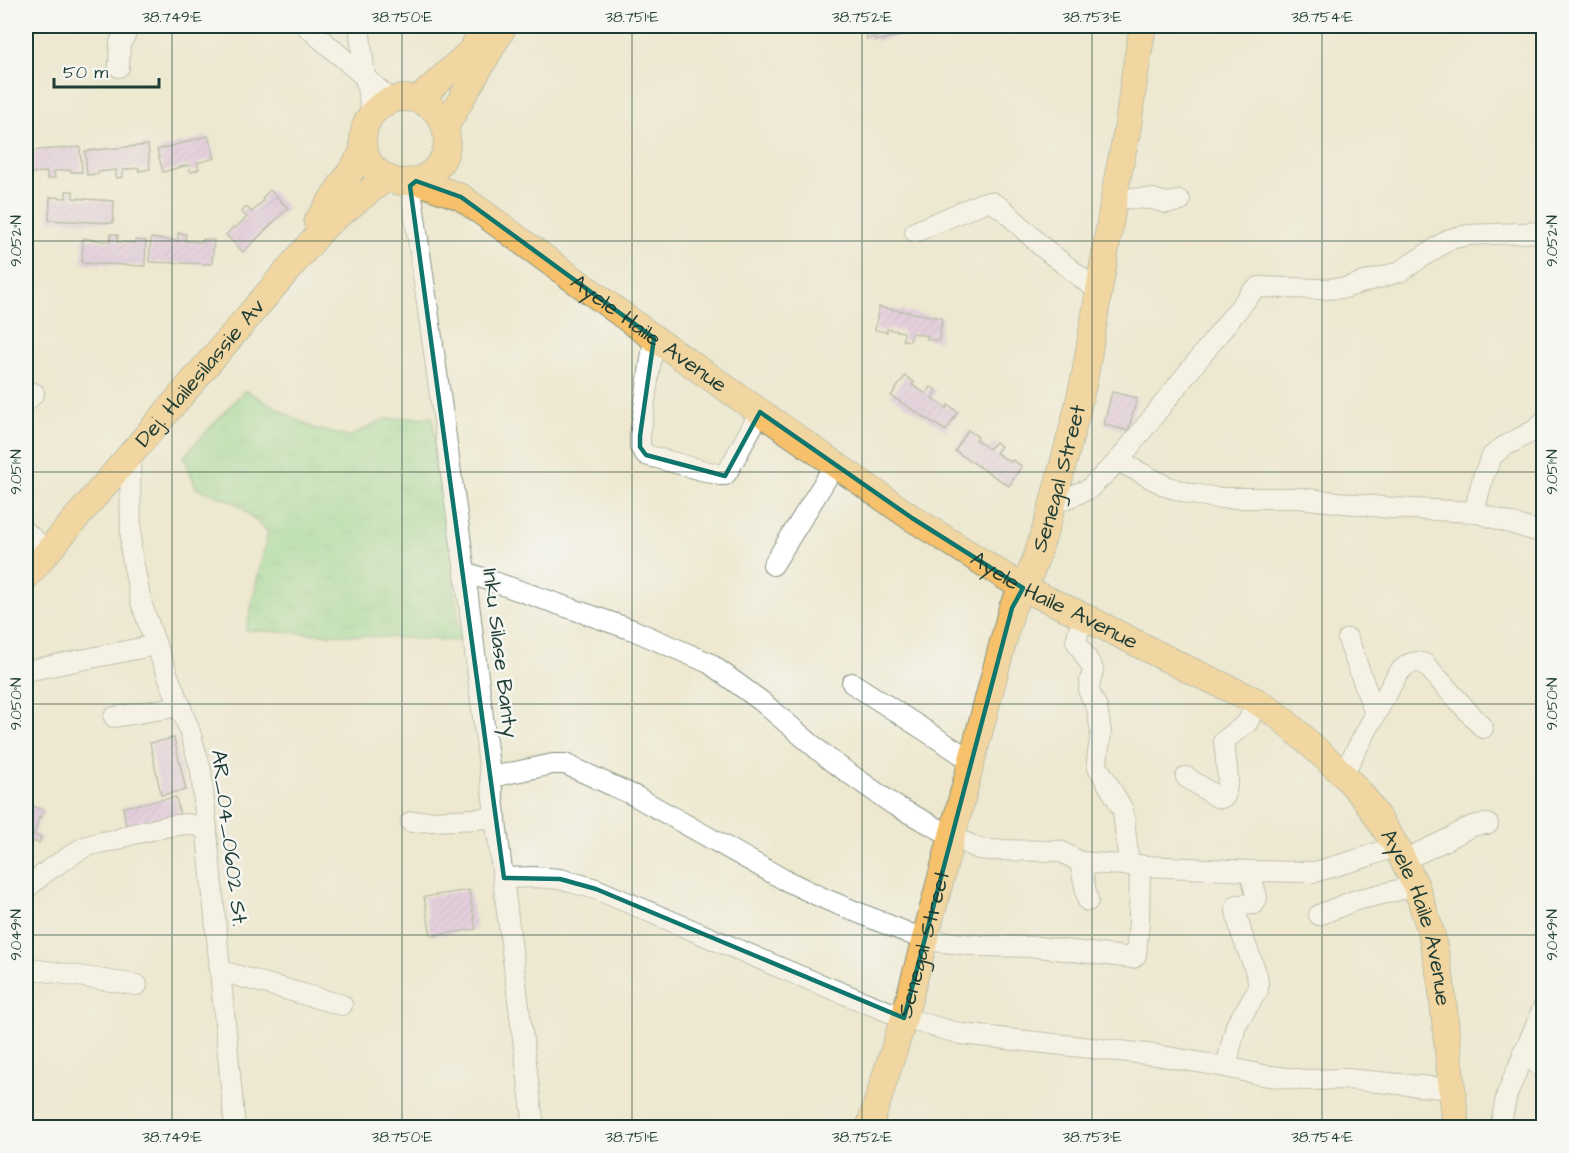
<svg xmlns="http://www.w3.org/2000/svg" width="1569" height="1153" font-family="'Architects Daughter',sans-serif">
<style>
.park{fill:url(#park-tufts);stroke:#568a64;stroke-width:1.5}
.building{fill:url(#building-hatch)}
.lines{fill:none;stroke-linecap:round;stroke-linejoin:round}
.minor-casing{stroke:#869282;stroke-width:22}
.major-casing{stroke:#869282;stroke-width:28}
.minor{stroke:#fff;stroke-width:20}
.major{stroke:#f6c16b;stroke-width:26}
.marked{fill:none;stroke:#0f766e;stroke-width:4.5;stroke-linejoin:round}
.ticks{fill:none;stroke:#1f3d34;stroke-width:1.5;stroke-opacity:0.45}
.labels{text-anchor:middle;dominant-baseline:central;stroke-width:5;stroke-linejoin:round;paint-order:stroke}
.street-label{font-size:22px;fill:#1f3d34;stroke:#f6f6f2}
.neatline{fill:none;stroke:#1f3d34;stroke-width:2}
.ticks-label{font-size:15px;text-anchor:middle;fill:#1f3d34}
</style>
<defs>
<pattern id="park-tufts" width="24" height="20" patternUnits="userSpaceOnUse" patternTransform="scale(1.5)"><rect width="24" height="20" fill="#8dd894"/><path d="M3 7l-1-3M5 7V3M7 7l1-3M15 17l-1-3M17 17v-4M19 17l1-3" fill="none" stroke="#79ba80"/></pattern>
<pattern id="building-hatch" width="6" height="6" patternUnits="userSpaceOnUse" patternTransform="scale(1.5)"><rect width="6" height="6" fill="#d8b0ed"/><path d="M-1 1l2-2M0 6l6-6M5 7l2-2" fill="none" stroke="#af90c1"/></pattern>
</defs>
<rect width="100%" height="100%" fill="#f6f6f2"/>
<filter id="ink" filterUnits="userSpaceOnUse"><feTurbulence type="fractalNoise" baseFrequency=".0167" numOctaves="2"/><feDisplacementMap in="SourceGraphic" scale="12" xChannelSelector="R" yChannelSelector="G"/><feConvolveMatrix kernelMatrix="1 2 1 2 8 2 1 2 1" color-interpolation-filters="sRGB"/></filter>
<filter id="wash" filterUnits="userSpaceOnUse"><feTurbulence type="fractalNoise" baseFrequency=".008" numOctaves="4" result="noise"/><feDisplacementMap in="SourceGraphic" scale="24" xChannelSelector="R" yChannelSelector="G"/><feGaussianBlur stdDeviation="1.35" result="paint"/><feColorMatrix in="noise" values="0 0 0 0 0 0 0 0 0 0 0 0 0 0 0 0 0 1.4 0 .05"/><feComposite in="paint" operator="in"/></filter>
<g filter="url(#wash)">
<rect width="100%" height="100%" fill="#ede8cf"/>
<path class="park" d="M245 390 285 413 313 428 349 437 385 419 432 417 461 641 246 630 268 532 236 503 196 488 184 456Z"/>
<g id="blocks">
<g class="building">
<path d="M864 26H943V27L876 41 875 37 867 39Z"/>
<path d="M208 136 215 158 197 163 199 169 191 172 188 165 163 172 157 150Z"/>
<path d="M148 145 150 169 139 171V168L123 170V177L116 178V170L98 172V174L87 175 85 151Z"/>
<path d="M80 147 82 172H71V170L54 171 55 178 47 179V172L30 173V175H26V151Z"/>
<path d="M270 190 288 208 243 252 226 235 233 227 235 228 247 217 241 212 246 207 252 212 264 200 262 198Z"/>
<path d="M66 191H73V198L114 201 113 223 49 220 50 197 66 198Z"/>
<path d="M178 233 186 234 185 241 203 242V239L214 240 212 264 149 262 151 238 178 241Z"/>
<path d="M111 234 118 235 117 242 135 243V240L146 241 145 266 82 263 83 238 110 242Z"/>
<path d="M879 307 942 318 939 341 927 339 928 336 912 333 910 341 903 340 904 332 887 329V332L875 330Z"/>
<path d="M905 376 914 382 912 385 926 394 931 387 937 391 932 398 947 408 948 405 958 412 946 431 891 396Z"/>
<path d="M1112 392 1137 398 1128 431 1104 424Z"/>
<path d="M968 430 978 437 976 440 989 449 995 442 1001 446 996 453 1010 462 1012 460 1022 466 1009 486 955 451Z"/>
<path d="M174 738 186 790 161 795 150 743Z"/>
<path d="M176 797 181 821 127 832 123 807Z"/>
<path d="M26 804 44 810 42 818 39 817 34 835 41 837 39 843 32 841 27 859 31 860 27 869 26 868Z"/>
<path d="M469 890 476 929 431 936 424 897Z"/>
</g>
</g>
</g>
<g filter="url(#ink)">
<use href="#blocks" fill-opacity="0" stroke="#869282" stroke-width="1.5"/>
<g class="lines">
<g class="minor-casing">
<g id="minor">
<path d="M306 26 391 100"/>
<path d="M359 26 365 77 372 114"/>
<path d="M119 67 120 42 125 36 128 26"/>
<path d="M410 182 465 572 534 1128"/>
<path d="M1115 195 1124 198 1153 199 1166 203 1180 201"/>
<path d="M915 232 982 203 991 202 1003 209 1041 246 1098 291"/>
<path d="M654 338 640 436V447L646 455 720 475H725L728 471 760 412"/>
<path d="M26 402 34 393"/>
<path d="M130 456 131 551 141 602 156 645 189 729 201 770 235 1128"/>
<path d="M1118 461 1251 293 1259 287 1320 289 1344 288 1399 272 1450 239 1468 235 1544 232"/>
<path d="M1053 504 1089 489 1118 461 1168 487 1192 494 1218 498H1298L1392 508 1474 512 1536 531 1544 532"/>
<path d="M1474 512 1483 477 1492 456 1503 447 1535 430 1544 421"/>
<path d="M26 532 40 545"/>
<path d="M773 565 835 465"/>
<path d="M465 572 633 630 709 663 761 701 830 760 894 805 952 836 979 849 988 850 1060 851 1080 862 1105 864 1250 871 1315 872 1366 857 1396 846"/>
<path d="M1083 616 1076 641 1092 667 1093 671 1090 681 1089 692 1097 708 1101 732 1097 761 1098 767 1123 810 1129 865"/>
<path d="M1348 639 1375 714"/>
<path d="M26 671 156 645"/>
<path d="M852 683 972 761"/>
<path d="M114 717 181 706"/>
<path d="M1343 774 1397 675C1405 665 1412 659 1425 664L1483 728"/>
<path d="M492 777 553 764H565L635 796 783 879 825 899 925 940 982 946 1038 947 1133 958 1136 955 1139 922 1140 865"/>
<path d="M1186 777 1217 797 1221 798 1225 796 1228 779 1224 741 1248 722 1256 701"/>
<path d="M411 822 496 818"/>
<path d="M1404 860C1420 852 1437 845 1452 837 1465 830 1472 823 1488 824"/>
<path d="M1080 862 1088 901"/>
<path d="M504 878 534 877 560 879 596 889 795 974 904 1018 961 1034 1156 1055 1226 1067 1262 1075 1304 1080 1347 1079 1452 1089"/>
<path d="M26 889 47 871 84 847 102 842 116 840 129 835 169 826 187 824 207 828"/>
<path d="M1319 915 1356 900 1416 886"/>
<path d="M26 968 137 985"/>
<path d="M221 971 342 1005"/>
<path d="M1523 1052 1544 1070"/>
<path d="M1226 1067 1236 1025 1258 990V983L1257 975 1241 932 1236 911V907L1238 905 1254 904 1257 898 1250 871"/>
<path d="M1500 1128 1507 1094 1544 1006"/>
</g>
</g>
<g class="major-casing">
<g id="major">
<circle cx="405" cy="140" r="42"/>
<path d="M418 100 471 51 483 31"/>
<path d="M445 127 504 26"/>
<path id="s1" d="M416 181 461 197 654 338 912 518 1023 588 1083 616 1183 667 1256 701 1279 716 1343 774 1366 800 1396 846 1416 886 1431 932 1441 982 1456 1128"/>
<path d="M317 222 364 151"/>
<path id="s2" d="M26 577 327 224 386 178"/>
<path id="s3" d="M869 1128 904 1018 1012 608 1030 574 1037 555 1049 518 1076 415 1085 375 1118 175 1128 126 1135 72 1143 26"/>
</g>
</g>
<use href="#minor" class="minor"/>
<use href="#major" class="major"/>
</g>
</g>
<path d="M0 0H1569V1153H0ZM416 181 461 197 654 338 640 436V447L646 455 725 476 760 412 912 518 1023 588 1012 608 904 1018 596 889 560 879 504 878 410 186Z" fill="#ede8cf" fill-opacity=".55" fill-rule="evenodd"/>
<path class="marked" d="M416 181 461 197 654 338 640 436V447L646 455 725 476 760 412 912 518 1023 588 1012 608 904 1018 596 889 560 879 504 878 410 186Z"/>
<path class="ticks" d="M172 26V1128M402 26V1128M632 26V1128M862 26V1128M1092 26V1128M1322 26V1128M26 241H1544M26 472H1544M26 704H1544M26 935H1544"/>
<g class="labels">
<g class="street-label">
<text stroke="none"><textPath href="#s1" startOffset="280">Ayele Haile Avenue</textPath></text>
<text stroke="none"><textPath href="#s2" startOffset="268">Dej. Hailesilassie Av</textPath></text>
<text stroke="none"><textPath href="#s3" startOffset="678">Senegal Street</textPath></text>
<text stroke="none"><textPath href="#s1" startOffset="766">Ayele Haile Avenue</textPath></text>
<text transform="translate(500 653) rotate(83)">Inku Silase Banty</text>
<text transform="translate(229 838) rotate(83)">AR_04_0602 St.</text>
<text stroke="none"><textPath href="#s1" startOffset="1270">Ayele Haile Avenue</textPath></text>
<text stroke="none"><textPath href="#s3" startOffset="192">Senegal Street</textPath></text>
</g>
</g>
<rect width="1569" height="1153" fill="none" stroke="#f6f6f2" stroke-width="66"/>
<path d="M54 78v9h105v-9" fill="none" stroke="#1f3d34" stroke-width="3"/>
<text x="63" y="78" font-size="18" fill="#1f3d34" stroke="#f6f6f2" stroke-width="4.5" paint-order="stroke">50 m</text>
<rect x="33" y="33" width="1503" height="1087" class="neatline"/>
<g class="ticks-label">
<text x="172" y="22">38.749°E</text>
<text x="402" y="22">38.750°E</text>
<text x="632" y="22">38.751°E</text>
<text x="862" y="22">38.752°E</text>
<text x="1092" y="22">38.753°E</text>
<text x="1322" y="22">38.754°E</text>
<text transform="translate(16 241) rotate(-90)" y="5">9.052°N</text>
<text transform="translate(1552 241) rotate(-90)" y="5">9.052°N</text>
<text transform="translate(16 472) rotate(-90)" y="5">9.051°N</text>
<text transform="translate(1552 472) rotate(-90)" y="5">9.051°N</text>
<text transform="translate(16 704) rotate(-90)" y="5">9.050°N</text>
<text transform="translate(1552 704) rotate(-90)" y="5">9.050°N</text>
<text transform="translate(16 935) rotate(-90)" y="5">9.049°N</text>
<text transform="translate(1552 935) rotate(-90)" y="5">9.049°N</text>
<text x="172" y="1142">38.749°E</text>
<text x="402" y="1142">38.750°E</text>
<text x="632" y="1142">38.751°E</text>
<text x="862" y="1142">38.752°E</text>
<text x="1092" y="1142">38.753°E</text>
<text x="1322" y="1142">38.754°E</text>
</g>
</svg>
